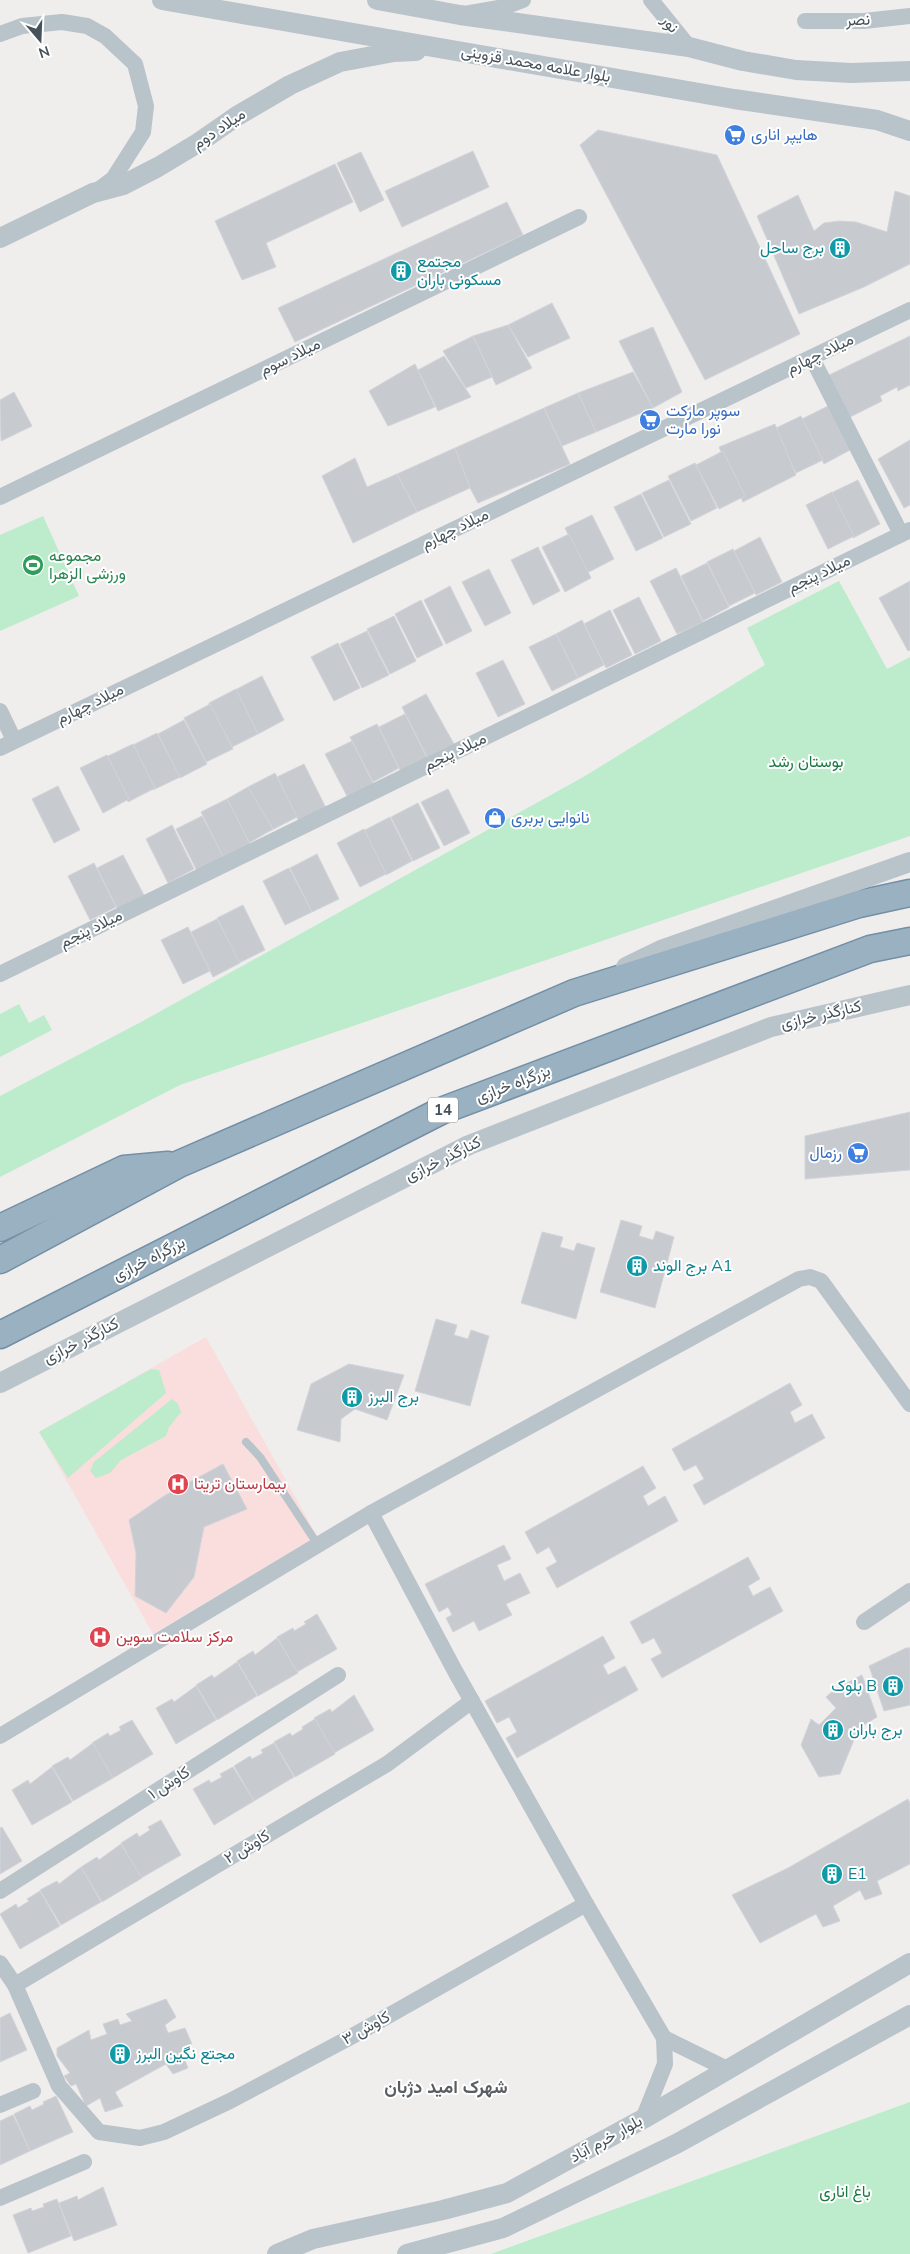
<svg xmlns="http://www.w3.org/2000/svg" width="910" height="2254" font-family="'Nunito Sans',Vazirmatn,sans-serif">
<style>
.medical{fill:#f9dedd}
.green{fill:#bceccb}
.building{fill:#c7cbd0;stroke:#d1d4d9}
.lines{fill:none;stroke-linecap:round;stroke-linejoin:round}
.trunk-casing{stroke:#728fa6;stroke-width:29}
.service{stroke:#b9c3ca;stroke-width:8}
.minor{stroke:#b9c3ca;stroke-width:16}
.tertiary{stroke:#b9c3ca;stroke-width:20}
.trunk{stroke:#9ab1c2;stroke-width:26}
.labels{text-anchor:middle;dominant-baseline:central;stroke-width:4;stroke-linejoin:round;paint-order:stroke}
.shield{fill:#fff;stroke:#7e868c;stroke-width:1}
.shield-label{font-size:15px;font-weight:bold;fill:#46525a}
.street-label{font-size:16px;fill:#46525a;stroke:#fff}
.shop-label{font-size:16px;fill:#366cbe;stroke:#fff;text-anchor:start}
.culture-label{font-size:16px;fill:#0d838f;stroke:#fff;text-anchor:start}
.leisure-label{font-size:16px;fill:#27864d;stroke:#fff;text-anchor:start}
.park-label{font-size:16px;fill:#1a7742;stroke:#fff}
.health-label{font-size:16px;fill:#be3a42;stroke:#fff;text-anchor:start}
.neighbourhood-label{font-size:18px;font-weight:bold;fill:#5a5e62;stroke:#fff}
</style>
<rect width="100%" height="100%" fill="#f0eded"/>
<path class="medical" d="M206 1337 317 1536 153 1634 39 1432Z"/>
<g class="green">
<path d="M43 516 79 596 0 631V535Z"/>
<path d="M839 581 887 669 910 657V836L180 1085 0 1177V1096L141 1022 585 776 765 665 747 628Z"/>
<path d="M19 1004 29 1023 44 1015 52 1030 0 1057V1014Z"/>
<path d="M151 1369 159 1370 166 1393 68 1478 39 1432Z"/>
<path d="M172 1399 178 1404 181 1412 169 1427 166 1436 121 1460 110 1473 96 1478 90 1471 94 1462Z"/>
<path d="M910 2102V2254H491Z"/>
</g>
<g class="building">
<path d="M598 130 717 155 800 334 705 380 580 145Z"/>
<path d="M473 151 489 187 402 227 385 191Z"/>
<path d="M361 152 384 200 360 212 337 163Z"/>
<path d="M335 164 353 202 266 243 276 267 242 280 215 221Z"/>
<path d="M895 191 910 196V264L864 287 799 314 757 216 798 195 814 231 824 223 839 221 856 222 887 232Z"/>
<path d="M507 202 523 235 295 342 278 308Z"/>
<path d="M552 303 570 338 528 357 508 325Z"/>
<path d="M508 325 532 368 496 385 473 336Z"/>
<path d="M653 327 682 392 653 408 619 341Z"/>
<path d="M473 336 492 377 466 388 443 351Z"/>
<path d="M910 336V385L898 391 897 387 880 396 882 401 848 418 827 376Z"/>
<path d="M444 356 471 397 438 411 418 370Z"/>
<path d="M415 364 435 407 388 426 369 391Z"/>
<path d="M633 372 653 408 596 432 578 393Z"/>
<path d="M14 392 32 426 1 441 0 400Z"/>
<path d="M578 393 596 432 562 446 544 408Z"/>
<path d="M828 406 850 450 824 464 802 419Z"/>
<path d="M544 408 570 464 478 503 470 488 455 448Z"/>
<path d="M801 416 823 460 796 473 774 429Z"/>
<path d="M775 424 796 475 743 502 719 447Z"/>
<path d="M910 440V505L904 508 878 459Z"/>
<path d="M455 448 470 488 417 512 397 474Z"/>
<path d="M723 451 745 496 719 509 696 465Z"/>
<path d="M355 458 367 487 397 474 417 512 353 543 322 476Z"/>
<path d="M695 463 717 508 691 521 668 476Z"/>
<path d="M669 480 691 524 664 537 642 493Z"/>
<path d="M858 480 880 524 853 538 831 493Z"/>
<path d="M832 492 854 536 828 549 806 505Z"/>
<path d="M641 494 663 538 636 551 614 507Z"/>
<path d="M592 515 614 559 587 573 565 528Z"/>
<path d="M569 534 591 578 565 592 542 547Z"/>
<path d="M760 537 782 582 756 595 734 551Z"/>
<path d="M538 547 560 591 533 605 511 560Z"/>
<path d="M733 549 755 593 729 606 707 562Z"/>
<path d="M707 563 729 607 703 621 681 576Z"/>
<path d="M676 568 703 622 677 634 650 581Z"/>
<path d="M489 569 511 613 485 626 462 582Z"/>
<path d="M910 581V650L908 651 879 598Z"/>
<path d="M450 586 472 631 446 644 424 600Z"/>
<path d="M639 597 661 641 635 654 613 610Z"/>
<path d="M421 600 443 645 417 658 395 614Z"/>
<path d="M610 610 632 655 606 668 584 624Z"/>
<path d="M394 616 416 661 390 674 367 629Z"/>
<path d="M582 620 604 665 578 678 556 634Z"/>
<path d="M367 631 389 675 362 688 340 644Z"/>
<path d="M556 634 578 678 552 691 529 647Z"/>
<path d="M338 643 360 688 334 701 311 657Z"/>
<path d="M503 660 525 704 498 717 476 673Z"/>
<path d="M262 676 284 720 258 734 235 690Z"/>
<path d="M236 689 258 734 232 747 209 703Z"/>
<path d="M426 694 454 744 427 757 402 707Z"/>
<path d="M210 704 233 749 206 762 184 718Z"/>
<path d="M405 714 427 758 401 772 379 727Z"/>
<path d="M184 720 207 764 180 778 158 734Z"/>
<path d="M377 724 399 768 373 782 350 737Z"/>
<path d="M157 733 180 777 153 790 131 746Z"/>
<path d="M352 741 374 785 348 798 325 754Z"/>
<path d="M133 744 155 788 128 802 106 757Z"/>
<path d="M107 755 129 799 103 813 80 768Z"/>
<path d="M304 764 326 808 299 822 277 777Z"/>
<path d="M275 773 297 817 270 831 248 787Z"/>
<path d="M58 786 80 830 54 843 32 799Z"/>
<path d="M248 787 273 829 249 843 227 799Z"/>
<path d="M448 789 470 833 444 846 421 802Z"/>
<path d="M227 799 250 844 223 857 201 812Z"/>
<path d="M418 803 440 848 413 861 391 817Z"/>
<path d="M202 816 225 860 198 873 176 829Z"/>
<path d="M390 817 412 861 386 875 363 831Z"/>
<path d="M172 825 194 869 168 883 146 839Z"/>
<path d="M364 829 386 874 360 887 337 843Z"/>
<path d="M317 854 339 899 312 912 290 868Z"/>
<path d="M123 855 146 899 119 912 97 868Z"/>
<path d="M94 863 116 907 90 920 68 876Z"/>
<path d="M289 868 312 912 285 925 263 881Z"/>
<path d="M243 905 265 950 239 963 217 918Z"/>
<path d="M217 919 240 963 213 977 191 932Z"/>
<path d="M188 927 210 971 183 984 161 940Z"/>
<path d="M910 1112V1170L805 1179V1136Z"/>
<path d="M621 1220 642 1226 639 1236 653 1240 656 1231 674 1237 655 1308 600 1292Z"/>
<path d="M542 1232 563 1237 560 1247 574 1251 577 1243 595 1248 576 1319 521 1303Z"/>
<path d="M436 1319 457 1325 454 1335 468 1339 471 1330 489 1336 470 1406 415 1391Z"/>
<path d="M349 1364 404 1375 387 1420 355 1409 341 1419 340 1442 297 1430 311 1384Z"/>
<path d="M790 1383 802 1405 790 1412 795 1423 812 1414 825 1438 704 1505 693 1485 704 1479 696 1465 684 1471 672 1449Z"/>
<path d="M223 1464 247 1509 204 1527 194 1577 166 1613 135 1596 136 1553 129 1520 164 1496Z"/>
<path d="M643 1466 656 1488 643 1496 648 1506 665 1496 678 1521 557 1588 546 1568 557 1562 549 1547 537 1554 525 1532Z"/>
<path d="M504 1545 511 1559 497 1565 504 1581 520 1573 530 1593 506 1604 512 1615 479 1631 474 1621 453 1632 446 1618 452 1615 448 1607 439 1612 425 1584Z"/>
<path d="M748 1557 760 1579 748 1586 753 1596 770 1587 783 1611 662 1678 651 1659 662 1653 654 1638 642 1644 630 1622Z"/>
<path d="M317 1614 337 1649 297 1672 277 1637 293 1628 294 1631 306 1624 304 1622Z"/>
<path d="M603 1636 615 1658 603 1665 608 1675 625 1666 638 1690 517 1758 506 1738 517 1732 509 1717 497 1723 485 1701Z"/>
<path d="M277 1638 298 1673 258 1696 237 1661 253 1651 255 1655Z"/>
<path d="M906 1648H910V1705L884 1711 869 1666Z"/>
<path d="M237 1662 257 1696 217 1720 196 1685 212 1675 214 1678Z"/>
<path d="M862 1675 877 1717 864 1725 856 1735 840 1774 819 1777 801 1745 811 1719 819 1725 836 1708 826 1697 835 1689Z"/>
<path d="M196 1686 216 1720 176 1744 156 1708 172 1699 174 1702Z"/>
<path d="M354 1695 374 1730 334 1753 314 1718 330 1709 332 1712Z"/>
<path d="M315 1719 335 1754 295 1777 274 1742 290 1733 292 1736 303 1729 302 1727Z"/>
<path d="M132 1720 153 1754 113 1778 92 1743 108 1733 110 1736 121 1730 119 1727Z"/>
<path d="M93 1743 113 1778 73 1801 52 1766 68 1757 70 1760Z"/>
<path d="M274 1743 294 1777 254 1801 234 1766 250 1756 252 1759 263 1753 261 1750Z"/>
<path d="M52 1767 72 1802 32 1825 12 1790 28 1780 30 1784Z"/>
<path d="M233 1767 254 1801 214 1825 193 1789 209 1780 211 1783 222 1777 220 1774Z"/>
<path d="M908 1799 910 1803V1864L877 1881 882 1894 865 1900 860 1890 833 1906 840 1921 823 1927 816 1914 760 1943 732 1895 788 1868Z"/>
<path d="M161 1820 181 1855 141 1878 121 1843 137 1833 139 1837 150 1830 148 1827Z"/>
<path d="M2 1827 22 1861 0 1874V1828Z"/>
<path d="M121 1844 142 1878 102 1902 81 1867 97 1857 99 1860Z"/>
<path d="M81 1867 101 1902 61 1925 40 1890 57 1881 59 1884Z"/>
<path d="M40 1891 60 1926 20 1949 0 1914 16 1904 18 1908 29 1901 27 1899Z"/>
<path d="M166 1999 176 2017 165 2025 168 2033 185 2028 192 2044 182 2053 188 2068 173 2074 166 2064 115 2092 123 2106 105 2112 100 2098 86 2106 76 2084 71 2086 64 2076 70 2073 57 2056V2048L89 2030 91 2040 107 2034 103 2024 118 2019 120 2025 132 2021 126 2014Z"/>
<path d="M10 2013 27 2050 0 2062V2018Z"/>
<path d="M56 2096 73 2132 30 2151 14 2114 30 2106 32 2110 44 2104 43 2102Z"/>
<path d="M13 2115 30 2151 0 2165V2121Z"/>
<path d="M103 2187 117 2225 74 2241 59 2203 77 2196 78 2200Z"/>
<path d="M57 2199 71 2236 28 2253 13 2215 31 2208 32 2211 44 2207 43 2204Z"/>
</g>
<g class="lines">
<g class="trunk-casing">
<g id="trunk">
<path d="M0 1228 124 1169 168 1165"/>
<path d="M0 1260 179 1164 574 993 859 904 910 893"/>
<path d="M0 1335 441 1111 870 949 910 941"/>
</g>
</g>
<path class="service" d="M246 1442 260 1457 318 1545"/>
<g class="minor">
<path d="M651 0 689 47"/>
<path d="M470 13 504 7 523 0"/>
<path d="M805 21H864L910 16"/>
<path d="M0 34 22 26 62 22 87 26 105 36 135 64 146 106 143 132 113 179 97 191"/>
<path d="M812 358 901 534"/>
<path d="M0 497 579 217"/>
<path d="M0 711 14 740"/>
<path d="M0 748 910 310"/>
<path d="M0 974 910 530"/>
<path d="M371 1513 455 1671 586 1904 664 2038 665 2064 643 2119"/>
<path d="M864 1622 910 1591"/>
<path d="M0 1736 371 1513 799 1279 810 1277 821 1281 910 1404"/>
<path d="M0 1891 338 1675"/>
<path d="M0 1963 15 1985 59 2086 99 2132 140 2138 164 2132 230 2101 349 2038 586 1904"/>
<path d="M15 1985 387 1764 472 1701"/>
<path d="M664 2038 727 2069"/>
<path d="M0 2105 33 2091"/>
<path d="M0 2198 84 2162"/>
</g>
<g class="tertiary">
<path d="M162 0 734 99 877 120 910 131"/>
<path d="M377 0 460 15 689 47 743 61 796 70 851 73 910 71"/>
<path d="M0 238 93 193 123 185 158 167 198 143 237 116 290 85 340 62 394 52 416 51"/>
<path d="M626 967 661 950 910 862"/>
<path d="M0 1383 469 1145 771 1027 910 995"/>
<path d="M277 2254 313 2239 443 2210 507 2193 643 2119 910 1963"/>
<path d="M407 2254 503 2228 676 2144 910 2015"/>
</g>
<use href="#trunk" class="trunk"/>
</g>
<defs>
<g id="supermarket-disc" transform="scale(1.125)"><circle r="9.5" fill="#3f7fe0" stroke="#fff"/><path d="M-6-5.5h2.5l.6 2H6L4.5 2H-2.5L-4.4-4H-6ZM-1.5 3.2a1.3 1.3 0 1 0 .1 0ZM3 3.2a1.3 1.3 0 1 0 .1 0Z" fill="#fff"/></g>
<g id="building-disc" transform="scale(1.125)"><circle r="9.5" fill="#0f9aa8" stroke="#fff"/><path d="M-4-6H4V6H1V3H-1V6H-4ZM-2.5-4.3h1.7v1.8h-1.7ZM.8-4.3h1.7v1.8H.8ZM-2.5-1h1.7V.8h-1.7ZM.8-1h1.7V.8H.8Z" fill="#fff"/></g>
<g id="stadium-disc" transform="scale(1.125)"><circle r="9.5" fill="#2e9e5b" stroke="#fff"/><path d="M0-5a6.5 5 0 1 0 0 10a6.5 5 0 1 0 0-10ZM-3.5-1.8h7v3.6h-7Z" fill="#fff"/></g>
<g id="shop-disc" transform="scale(1.125)"><circle r="9.5" fill="#3f7fe0" stroke="#fff"/><path d="M-5-2.5h2.3a2.7 3.5 0 0 1 5.4 0H5L5.5 6h-11ZM-1.5-2.5h3a1.5 2.3 0 0 0-3 0Z" fill="#fff"/></g>
<g id="hospital-disc" transform="scale(1.125)"><circle r="9.5" fill="#e0444e" stroke="#fff"/><path d="M-5-5h3v3.5h4V-5h3V5h-3V1.5h-4V5h-3Z" fill="#fff"/></g>
</defs>
<g fill-rule="evenodd">
<use href="#supermarket-disc" x="735" y="135"/>
<use href="#building-disc" x="840" y="248"/>
<use href="#building-disc" x="401" y="271"/>
<use href="#supermarket-disc" x="650" y="420"/>
<use href="#stadium-disc" x="33" y="565"/>
<use href="#shop-disc" x="495" y="818"/>
<use href="#supermarket-disc" x="858" y="1153"/>
<use href="#building-disc" x="637" y="1266"/>
<use href="#building-disc" x="352" y="1397"/>
<use href="#hospital-disc" x="178" y="1484"/>
<use href="#hospital-disc" x="100" y="1637"/>
<use href="#building-disc" x="893" y="1686"/>
<use href="#building-disc" x="833" y="1730"/>
<use href="#building-disc" x="832" y="1874"/>
<use href="#building-disc" x="120" y="2054"/>
</g>
<g class="labels">
<rect class="shield" x="428" y="1097.5" width="30" height="25" rx="4"/>
<g class="shield-label">
<text x="443" y="1110">14</text>
</g>
<g class="street-label">
<text transform="translate(858 20) rotate(-2)">نصر</text>
<text transform="translate(670 24) rotate(51)">نور</text>
<text transform="translate(536 64) rotate(10)">بلوار علامه محمد قزوینی</text>
<text transform="translate(219 129) rotate(-34)">میلاد دوم</text>
<text transform="translate(820 354) rotate(-26)">میلاد چهارم</text>
<text transform="translate(290 357) rotate(-26)">میلاد سوم</text>
<text transform="translate(455 529) rotate(-26)">میلاد چهارم</text>
<text transform="translate(819 574) rotate(-26)">میلاد پنجم</text>
<text transform="translate(90 704) rotate(-26)">میلاد چهارم</text>
<text transform="translate(455 752) rotate(-26)">میلاد پنجم</text>
<text transform="translate(91 929) rotate(-26)">میلاد پنجم</text>
<text transform="translate(821 1015) rotate(-13)">کنارگذر خرازی</text>
<text transform="translate(513 1084) rotate(-21)">بزرگراه خرازی</text>
<text transform="translate(443 1159) rotate(-26)">کنارگذر خرازی</text>
<text transform="translate(149 1259) rotate(-27)">بزرگراه خرازی</text>
<text transform="translate(81 1341) rotate(-27)">کنارگذر خرازی</text>
<text transform="translate(169 1783) rotate(-33)">کاوش ۱</text>
<text transform="translate(247 1847) rotate(-31)">کاوش ۲</text>
<text transform="translate(366 2028) rotate(-29)">کاوش ۳</text>
<text transform="translate(606 2139) rotate(-29)">بلوار خرم آباد</text>
</g>
<g class="shop-label">
<text x="751" y="135">هايپر اناری</text>
<text x="666" y="411">سوپر مارکت<tspan x="666" dy="18">نورا مارت</tspan></text>
<text x="511" y="818">نانوایی بربری</text>
<text x="842" y="1153" text-anchor="end">رزمال</text>
</g>
<g class="culture-label">
<text x="824" y="248" text-anchor="end">برج ساحل</text>
<text x="417" y="262">مجتمع<tspan x="417" dy="18">مسکونی باران</tspan></text>
<text x="653" y="1266">برج الوند A1</text>
<text x="368" y="1397">برج البرز</text>
<text x="877" y="1686" text-anchor="end">بلوک B</text>
<text x="849" y="1730">برج باران</text>
<text x="848" y="1874">E1</text>
<text x="136" y="2054">مجتع نگین البرز</text>
</g>
<g class="leisure-label">
<text x="49" y="556">مجموعه<tspan x="49" dy="18">ورزشی الزهرا</tspan></text>
</g>
<g class="park-label">
<text x="806" y="762">بوستان رشد</text>
<text x="845" y="2192">باغ اناری</text>
</g>
<g class="health-label">
<text x="194" y="1484">بیمارستان تریتا</text>
<text x="116" y="1637">مرکز سلامت سوین</text>
</g>
<g class="neighbourhood-label">
<text x="446" y="2087">شهرک امید دژبان</text>
</g>
</g>
<g transform="translate(40 40) rotate(161)" stroke="#ffffff" stroke-width="4" paint-order="stroke">
<path d="M0-4L9 19L0 12L-9 19Z" fill="#46525a"/>
<text y="-8" font-size="14" font-weight="bold" text-anchor="middle" fill="#46525a">N</text>
</g>
</svg>
